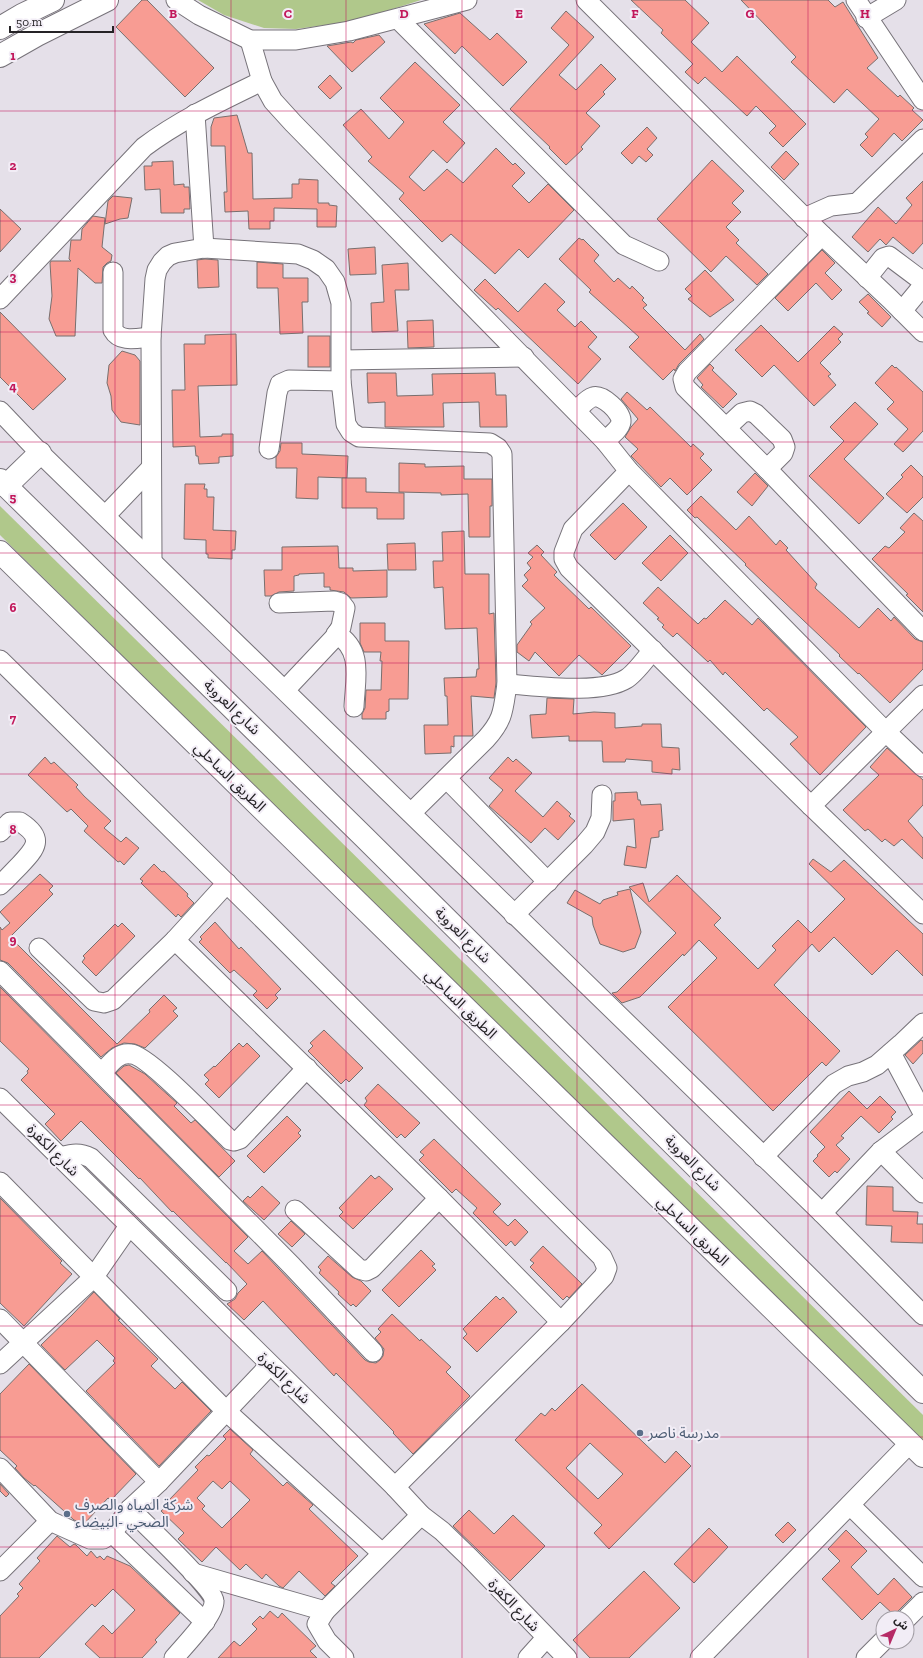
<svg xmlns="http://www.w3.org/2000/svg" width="923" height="1658" font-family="'Zilla Slab','Noto Sans Arabic',serif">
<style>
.green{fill:#b0c88b}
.building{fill:#f89c93;stroke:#796f6e;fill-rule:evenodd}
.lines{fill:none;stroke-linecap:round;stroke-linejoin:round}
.minor-casing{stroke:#77737a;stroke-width:21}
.major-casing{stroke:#77737a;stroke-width:24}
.highway-casing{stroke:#77737a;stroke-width:24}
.minor{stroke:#fff;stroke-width:19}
.major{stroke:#fff;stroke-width:22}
.highway{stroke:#fff;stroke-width:22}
.grid{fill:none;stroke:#c2185b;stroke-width:1;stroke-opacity:0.55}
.service-dot{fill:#5c6f8a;stroke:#f2edf6;stroke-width:1.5}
.labels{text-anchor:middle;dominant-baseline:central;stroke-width:4;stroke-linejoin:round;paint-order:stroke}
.street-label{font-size:15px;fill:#252326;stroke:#f2edf6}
.service-label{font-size:15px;fill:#4e5e75;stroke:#f2edf6;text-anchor:start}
.grid-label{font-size:13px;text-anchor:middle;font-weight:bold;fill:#c2185b;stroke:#f2edf6;stroke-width:4;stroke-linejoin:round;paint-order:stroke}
</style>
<rect width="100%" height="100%" fill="#e5e0e9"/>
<g class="green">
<path d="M198 0H421L355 21 296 29 264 28 224 15Z"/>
<path d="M0 506 923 1415V1443L567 1095 0 535Z"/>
</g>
<g class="building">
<path d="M142 0H147L214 68 185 97 116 27Z"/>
<path d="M631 0H685L709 23 691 42 722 72 737 56 806 124 783 147 769 133 776 126 756 106 747 116 705 77 698 84 685 72 693 64 661 33 663 30Z"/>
<path d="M741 0H828L835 7 843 2 878 58 867 68 898 97 900 95 914 108 912 110 923 120 902 141 894 133 872 157 860 145 868 137 865 134 879 119 847 89 834 103 791 62 796 57Z"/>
<path d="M566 11 594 37 559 75 576 90 601 64 616 79 603 92 605 94 586 113 600 126 581 147 583 149 566 165 549 148 550 147 510 109 569 45 551 28Z"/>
<path d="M460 13 490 40 497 33 527 62 503 86 462 46 455 54 424 24Z"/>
<path d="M379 35 385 42 352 72 327 46 351 42 353 43 356 40Z"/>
<path d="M415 62 460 105 443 122 465 143 447 163 433 150 409 177 424 191 447 169 463 183 496 148 513 165 515 163 525 173 512 186 529 203 548 184 574 210 528 258 519 249 495 274 451 234 442 242 399 199 404 193 368 161 372 157 343 125 361 109 389 139 404 122 380 98Z"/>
<path d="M330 75 342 88 330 99 318 87Z"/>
<path d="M237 115 248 153H252L253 199 292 198V184H299V179L318 180V203H329V205L337 206 336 227H317V209L274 208V221H270V229H249L248 211 225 212 224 192H227L225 146H211V127L214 118Z"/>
<path d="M647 127 657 138 647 149 653 155 646 162 639 156 632 164 621 153Z"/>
<path d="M786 151 799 164 784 180 771 167Z"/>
<path d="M712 160 744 191 732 203 741 212 726 227 739 240 736 243 768 274 757 285 726 256 711 272 657 219Z"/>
<path d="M173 161 174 185 184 184V187H189L190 209H184V213H161L160 189 145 190 144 166H152V162Z"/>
<path d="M923 181V243L913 254 893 237 886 245 880 239 868 252 852 237 878 207 896 224 912 205 906 198Z"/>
<path d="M113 196 132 198 128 218 120 219 105 224 108 201Z"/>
<path d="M0 209 21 229 0 252Z"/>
<path d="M93 216 105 218 102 247 112 255 111 261 107 263 103 267 102 283H95L78 268 75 336H56L49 319 52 296 50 263 51 261H71L69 259 71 240H81L82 229Z"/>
<path d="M579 238 582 240 583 239 599 255 594 261 614 282 618 278 630 289 632 286 644 298 642 300 647 305 643 308 685 350 700 334 704 339 679 364 675 371 674 369 663 380 629 347 639 337 589 292 591 290 559 259Z"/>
<path d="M375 247 376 274 350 275 348 249Z"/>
<path d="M822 250 835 263 825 273 842 290 832 300 816 283 788 311 775 298Z"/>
<path d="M205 259 218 260 219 287 198 288 197 260Z"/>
<path d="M257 262 283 264V278H308V302H302L303 333 280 334 278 288H257Z"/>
<path d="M408 263 409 290H395L398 331 372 332 371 303 384 302 382 265Z"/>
<path d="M705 270 734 300 710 317 688 299 692 296 685 289Z"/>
<path d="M485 279 518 312 545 283 565 302 557 310 575 327 581 321 597 337 588 347 601 359 578 384 498 308 496 310 474 290Z"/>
<path d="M868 294 891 317 882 327 867 313 869 312 859 302Z"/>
<path d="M0 312 66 379 33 410 0 377Z"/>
<path d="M433 320 434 347 408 348 407 321Z"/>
<path d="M761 325 798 362 834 326 843 334 838 339 841 342 820 363 831 374 828 376 836 385 814 406 774 365 762 377 735 350Z"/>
<path d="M236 334 237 385 198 386 200 437 222 436V434H233V456L219 457V463L199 464 198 456H196L195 446 173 447 172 390H185L184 344H205V335Z"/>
<rect x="308" y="336" width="22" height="31"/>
<path d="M122 351 135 355 140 361V425L121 422 112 410 111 396 107 383 109 365Z"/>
<path d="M710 364 714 368 712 370 737 394 723 408 701 387 703 385 697 378Z"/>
<path d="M892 365 895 368 896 367 923 392V431L903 452 894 444 908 429 887 409 894 402 875 383Z"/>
<path d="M367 373H396L397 396 433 395 432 374 495 373 496 395H506L507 427H480L479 402 443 403 444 427H385V402L368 403Z"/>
<path d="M627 392 647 410 650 407 691 447 693 444 704 454 700 458 712 470 687 495 670 478 661 487 631 456 638 449 625 437 631 427 638 419 621 399Z"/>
<path d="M855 402 878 424 844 459 884 498 859 524 809 476 844 441 830 427Z"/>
<path d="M281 443H302V454L348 456 347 478 318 477V499L296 498 297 468H276V457L280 451Z"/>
<path d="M399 463 425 464V467L464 466V479H492V506H490V537H469L468 494 441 495V493L399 492Z"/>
<path d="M911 465 923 477V497L907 513 886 494 903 477 901 475Z"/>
<path d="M755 473 768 486 752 506 737 492Z"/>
<path d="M342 478H366V492L404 493V519H377V508H342Z"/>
<path d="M185 484H205L204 489H207V497H214L213 530 236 531 235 550H232V559L208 558V554H206V540L184 539Z"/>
<path d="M701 496 736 530 749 516 776 545 780 540 788 548 786 550 817 584 815 588 859 628 878 608 891 621 894 617 915 639 923 642V669L890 703 859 673 858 674 839 656 840 655 745 565 746 564 697 517 695 518 687 510Z"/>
<path d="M623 503 647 527 615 560 590 535Z"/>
<path d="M914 513 923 521V612L906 595 908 594 872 559 885 546 889 548 905 532 900 528Z"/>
<path d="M464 531 465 574H489V614L494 613 496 683 494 698 471 696 473 736H454V747L451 746V753L425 754 424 725H448L447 696H445L444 678 476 677 477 669H479L477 628 445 629 443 587 434 588 433 561H443L442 532Z"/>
<path d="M670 535 688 553 661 581 642 563Z"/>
<path d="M415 543 416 570H388L387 544Z"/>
<path d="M537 545 544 552 541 555 557 572 554 575 589 609 591 607 631 646 602 675 579 655 559 676 535 652 529 661 517 652V645L532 624 530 622 545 608 522 586 528 580 524 575 531 568 527 563 533 557 528 553Z"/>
<path d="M338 546 339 568H353V571L387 570V597L351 598 344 592 330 590V587H324V573L299 574V575L294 576V591L279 592 271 596H265L264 570H282V547Z"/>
<path d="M658 587 698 624 704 618 706 619 725 600 752 625 758 618 866 727 820 775 790 744 798 737 767 708 764 711 725 672 723 675 710 660 708 662 677 633 673 637 662 627 664 625 657 619 659 618 643 603Z"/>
<path d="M360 623H385V641H409L408 699H389V711L386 712V719H362V714L365 708 366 690H381L382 661H380L381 652H364L360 643Z"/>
<path d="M547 698 574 699 573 714 594 712 615 713V728L642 726V724H661L662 747 679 748 680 770 672 769V774L652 772V761L626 759 625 762H603L602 741H569V736L532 738 530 715 546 714Z"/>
<path d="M887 748 923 780V805L908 821 923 838V859L902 839 894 846 885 839 882 842 868 829 865 831 843 810 879 775 870 767Z"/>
<path d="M45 757 51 764 54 762 78 785 76 787 84 796 111 821 104 828 121 842 126 837 139 848 124 865 120 861 118 862 84 831 88 826 71 809 67 812 28 775Z"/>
<path d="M508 757 513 762 516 759 532 773 515 791 543 817 557 801 571 814 569 816 575 821 558 840 545 828 531 843 489 806 503 790 489 778Z"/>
<path d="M637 792 638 800H640L641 805 661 804 663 830 659 831V837L651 838 646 868 624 865 627 846 636 848 634 819 613 821V801H615V793Z"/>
<path d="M813 859 831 872 844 860 923 934V976L897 950 872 975 834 937 819 952 812 944 774 985 840 1051 826 1066 822 1062 773 1111 668 1007 717 958 699 940 684 956 683 954 640 997 622 1003 612 993 617 992 676 933 629 887 643 883 649 902 677 875 721 918 714 925 758 969 776 950 772 946 798 920 811 933 845 899 809 864Z"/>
<path d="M154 864 162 872 164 871 188 894 187 896 194 903 181 917 178 914 176 917 141 883 143 881 140 879Z"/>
<path d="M40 874 53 886 49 890 53 894 10 937 117 1044 150 1012 149 1010 164 995 177 1008 173 1011 178 1016 145 1048 135 1044 124 1043 112 1048 101 1057 8 963 0 960V927L2 930 10 923 0 912Z"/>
<path d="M630 889 641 932 635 948 623 952 600 944 593 925 592 917 567 903 575 890 600 904 603 900 618 895 617 892Z"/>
<path d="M215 922 239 949 241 947 281 989 275 995 278 998 267 1009 253 995 257 991 234 970 230 973 199 942 202 939 200 937Z"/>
<path d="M122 923 135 936 96 976 82 962 85 958 83 956 115 924 118 927Z"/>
<path d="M0 987 248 1237 234 1251 248 1264 262 1251 365 1360 369 1362 376 1363 380 1360 383 1356 384 1349 375 1338 381 1332 378 1329 392 1314 420 1341 421 1339 451 1367 446 1372 470 1396 413 1454 393 1433 394 1432 336 1373 334 1376 263 1301 244 1320 227 1304 235 1299 238 1293 247 1284 226 1262V1263L173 1211 172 1212 140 1178 139 1179 81 1121 61 1141 45 1124 55 1114 21 1080 28 1073 27 1071 29 1069 0 1041Z"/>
<path d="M324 1030 363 1068 349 1082 346 1079 341 1084 308 1051 313 1046 310 1043Z"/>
<path d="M921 1040 923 1041V1053L913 1064 905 1055Z"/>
<path d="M239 1043 243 1047 247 1043 260 1056 219 1098 205 1084 209 1080 204 1075 214 1066 215 1067Z"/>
<path d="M129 1065 145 1074 158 1086 177 1103 174 1106 191 1123 195 1120 235 1161 219 1177 116 1073 124 1066Z"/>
<path d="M378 1084 420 1123 405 1138 401 1134 397 1138 364 1105 367 1101 365 1098Z"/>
<path d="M849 1091 867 1109 880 1096 896 1112 891 1117 893 1119 879 1133 861 1116 841 1136 844 1138 836 1145 850 1159 837 1173 835 1171 829 1177 813 1161 818 1156 817 1155 825 1147 810 1132Z"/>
<path d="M287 1116 301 1130 298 1133 301 1136 264 1173 247 1156Z"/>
<path d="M434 1139 501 1204 493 1212 508 1226 515 1219 528 1232 515 1246 511 1241 506 1246 473 1213 477 1208 456 1189 452 1193 419 1160 424 1155 420 1152Z"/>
<path d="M371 1175 375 1179 379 1176 393 1189 353 1229 339 1216 343 1212 339 1208Z"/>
<path d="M262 1186 280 1203 264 1220 243 1201 248 1196 250 1198Z"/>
<path d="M867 1186 893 1187V1211L918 1212 917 1224H923V1243L891 1242 892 1226 866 1225Z"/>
<path d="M0 1198 62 1261 60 1263 72 1274 24 1326 0 1303Z"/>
<path d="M291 1221 305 1234 292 1247 278 1234Z"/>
<path d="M543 1246 582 1284 569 1298 567 1296 563 1300 530 1267 534 1263 530 1260Z"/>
<path d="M421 1250 435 1264 432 1266 436 1270 399 1307 382 1290Z"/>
<path d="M328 1256 352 1277 361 1281 371 1291 356 1307 353 1304 351 1306 338 1294 339 1292 319 1273 321 1270 318 1267Z"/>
<path d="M94 1292 120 1319 118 1320 158 1359 151 1366 175 1389 182 1382 211 1411 159 1466 86 1391 115 1363 113 1361 115 1358 97 1340 65 1370 41 1345 72 1315Z"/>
<path d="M496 1296 500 1300 503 1297 517 1312 477 1352 463 1338 467 1334 463 1329Z"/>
<path d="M29 1364 136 1474 111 1500 108 1498 84 1524 74 1520 35 1485 34 1486 24 1478 15 1468 17 1466 0 1450V1394Z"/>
<path d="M582 1384 665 1463 676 1451 691 1466 609 1549 594 1533 602 1525 515 1440 541 1413 545 1416 552 1408 555 1411ZM590 1443 623 1474 598 1499 566 1468Z"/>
<path d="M230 1429 253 1450 250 1454 283 1486 287 1482 313 1505 309 1509 358 1556 331 1583 335 1586 325 1596 299 1571 283 1588 279 1586 266 1574 262 1579 246 1564 240 1570 216 1547 202 1562 178 1539 184 1533 161 1511 170 1503 168 1501 198 1470 195 1467 207 1455 209 1456 226 1439 223 1436ZM213 1481 222 1489 230 1481 250 1500 222 1528 202 1509 205 1506 197 1498Z"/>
<path d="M0 1484 9 1494 6 1497 0 1491Z"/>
<path d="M469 1510 494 1534 513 1515 545 1546 510 1581 453 1526Z"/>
<path d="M788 1522 796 1530 783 1543 775 1535Z"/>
<path d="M709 1528 728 1547 694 1583 674 1564Z"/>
<path d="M846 1530 867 1551 851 1567 878 1595 894 1578 912 1597 894 1615 880 1602 862 1620 822 1579 840 1561 828 1549Z"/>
<path d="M57 1536 70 1547 74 1544 76 1545 87 1556 91 1551 97 1558 100 1556 104 1560 107 1556 130 1566 180 1613 155 1640 157 1642 142 1658H100L85 1644 103 1625 112 1634 135 1610 113 1589 95 1607 92 1604 39 1658H0V1616L19 1596 17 1594 23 1588 19 1584 40 1561 37 1558Z"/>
<path d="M644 1571 680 1608 629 1658H590L573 1640Z"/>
<path d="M270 1611 278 1618 282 1613 316 1646 310 1651 317 1658H218L234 1641 240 1646 257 1629 252 1624 260 1616 263 1619Z"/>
</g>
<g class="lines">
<g class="minor-casing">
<g id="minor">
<path d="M176 0 199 15 250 40H296L349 31 467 0"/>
<path d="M586 0 822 235 890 299 923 332"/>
<path d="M856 0 923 100"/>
<path d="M866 18 896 0"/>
<path d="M398 19 624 245 659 261"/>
<path d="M250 40 262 81 273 101 293 123 605 441 629 471 886 732 923 767"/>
<path d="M195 114 204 248"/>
<path d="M804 218 831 206 857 203 923 139"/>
<path d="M822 235 687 372 683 379 685 387 767 469 923 631"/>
<path d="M113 272V330C120 343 138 338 151 337"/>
<path d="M867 278 883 258 889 256 921 280V288L902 311"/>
<path d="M0 299 144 147C180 120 221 101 262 81"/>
<path d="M342 360 524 357"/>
<path d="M0 411 40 453 822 1213 923 1315"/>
<path d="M576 411C581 407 586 399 593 397 602 394 622 412 621 422 620 429 610 436 605 441"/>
<path d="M726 428 742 413 750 411 756 414 782 439 785 447 783 453 767 469"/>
<path d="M269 449 277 393 280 384 289 380 341 381"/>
<path d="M629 471 573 529 564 552V559L569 568 811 806"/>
<path d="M106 515 150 469"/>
<path d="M152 561 151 337 155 279 157 270 162 262 168 256 175 253 204 248 298 254 313 260 326 269 335 282 341 303V381L346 424 351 432 359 437 490 443 498 448 502 454 507 684C503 710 504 719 486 739L411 813"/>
<path d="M279 603 334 601 341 603 345 608 341 627 334 638 285 690"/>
<path d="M336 634C364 649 355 681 354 707"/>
<path d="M0 660 265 921 602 1257 607 1268 604 1276 561 1322 395 1487"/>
<path d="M507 684C538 686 600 695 626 679 635 674 646 658 653 650"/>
<path d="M923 695 811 806 923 914"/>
<path d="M447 779 548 882"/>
<path d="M0 832 10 822H20C45 838 36 848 20 865 13 872 7 879 0 885"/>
<path d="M514 915 584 845 595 832 601 818 602 795"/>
<path d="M175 940 439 1198 561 1322"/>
<path d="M39 948 94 1001 104 1003 113 1000 175 940 227 883"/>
<path d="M0 971 292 1266 373 1352"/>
<path d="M891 1053 923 1113"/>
<path d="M102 1073C110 1064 118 1052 131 1054 148 1055 214 1125 230 1140L234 1141 240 1139 307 1068"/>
<path d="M0 1098 395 1487 421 1515 442 1531 470 1558 567 1658"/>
<path d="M881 1151 923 1193"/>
<path d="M60 1157C72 1154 79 1152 91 1158L227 1291"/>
<path d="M763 1157 834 1084 848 1076 863 1072 877 1065 901 1044 923 1023"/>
<path d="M0 1182 226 1411 382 1553"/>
<path d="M295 1210 359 1269 366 1271 372 1268 439 1198"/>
<path d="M822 1213 881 1151 923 1119"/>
<path d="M0 1319 159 1482"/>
<path d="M0 1364 93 1278 129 1226"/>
<path d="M0 1468 50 1521 90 1539H103L112 1533 205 1622"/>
<path d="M850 1505 923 1577"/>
<path d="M130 1509C143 1522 214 1589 214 1601 215 1615 183 1647 174 1658"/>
<path d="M112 1533 130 1509 159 1482 270 1365"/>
<path d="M0 1571 50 1521"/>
<path d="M193 1573 325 1611"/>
<path d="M907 1618 923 1602"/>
<path d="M344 1658 327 1641 317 1624 325 1611 421 1515"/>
<path d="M528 1658 546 1638"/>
<path d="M700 1658 910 1443"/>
<path d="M866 1658 883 1641"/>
</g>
</g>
<g class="major-casing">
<g id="major">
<path d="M0 28 22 15 53 0"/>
<path d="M0 56 37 35 107 0"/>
</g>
</g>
<g class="highway-casing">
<g id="highway">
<path d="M0 480 364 837 923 1392"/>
<path d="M6 486 40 453"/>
<path d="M0 552 923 1456"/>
</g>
</g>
<use href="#minor" class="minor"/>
<use href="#major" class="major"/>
<use href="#highway" class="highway"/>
</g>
<path class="grid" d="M115 0V1658M231 0V1658M346 0V1658M462 0V1658M577 0V1658M692 0V1658M808 0V1658M0 111H923M0 221H923M0 332H923M0 442H923M0 553H923M0 663H923M0 774H923M0 884H923M0 995H923M0 1105H923M0 1216H923M0 1326H923M0 1437H923M0 1547H923"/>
<g class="service-dot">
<circle cx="640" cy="1433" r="4"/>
<circle cx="67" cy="1514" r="4"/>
</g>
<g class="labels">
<g class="street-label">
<text transform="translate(232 707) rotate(44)">شارع العروبة</text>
<text transform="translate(230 777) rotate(44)">الطريق الساحلي</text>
<text transform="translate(463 935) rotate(45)">شارع العروبة</text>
<text transform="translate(461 1004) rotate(44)">الطريق الساحلي</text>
<text transform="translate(53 1150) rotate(45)">شارع الكفرة</text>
<text transform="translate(693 1163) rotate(45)">شارع العروبة</text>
<text transform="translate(693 1231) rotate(44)">الطريق الساحلي</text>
<text transform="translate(284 1378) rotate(44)">شارع الكفرة</text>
<text transform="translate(514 1605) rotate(46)">شارع الكفرة</text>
</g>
<g class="service-label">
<text x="648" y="1433">مدرسة ناصر</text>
<text x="75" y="1505">شركة المياه والصرف<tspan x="75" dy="17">الصحي -البيضاء</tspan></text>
</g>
</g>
<g class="grid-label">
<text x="173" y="18">B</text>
<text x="288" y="18">C</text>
<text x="404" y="18">D</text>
<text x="519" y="18">E</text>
<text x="635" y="18">F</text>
<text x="750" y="18">G</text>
<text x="865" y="18">H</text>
<text x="13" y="60">1</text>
<text x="13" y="170">2</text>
<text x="13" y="281">3</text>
<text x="13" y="391">4</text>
<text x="13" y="502">5</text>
<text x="13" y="612">6</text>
<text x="13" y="723">7</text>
<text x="13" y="834">8</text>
<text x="13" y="944">9</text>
</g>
<g transform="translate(895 1630) rotate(44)"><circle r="19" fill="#f2edf6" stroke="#a09ca3"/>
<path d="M0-3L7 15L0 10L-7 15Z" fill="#b62b66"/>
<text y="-6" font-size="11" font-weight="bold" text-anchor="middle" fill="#252326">ش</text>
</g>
<path d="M10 26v6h103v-6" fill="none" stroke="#252326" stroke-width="2"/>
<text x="16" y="26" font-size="12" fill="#252326" stroke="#f2edf6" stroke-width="3" paint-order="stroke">50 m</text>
</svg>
